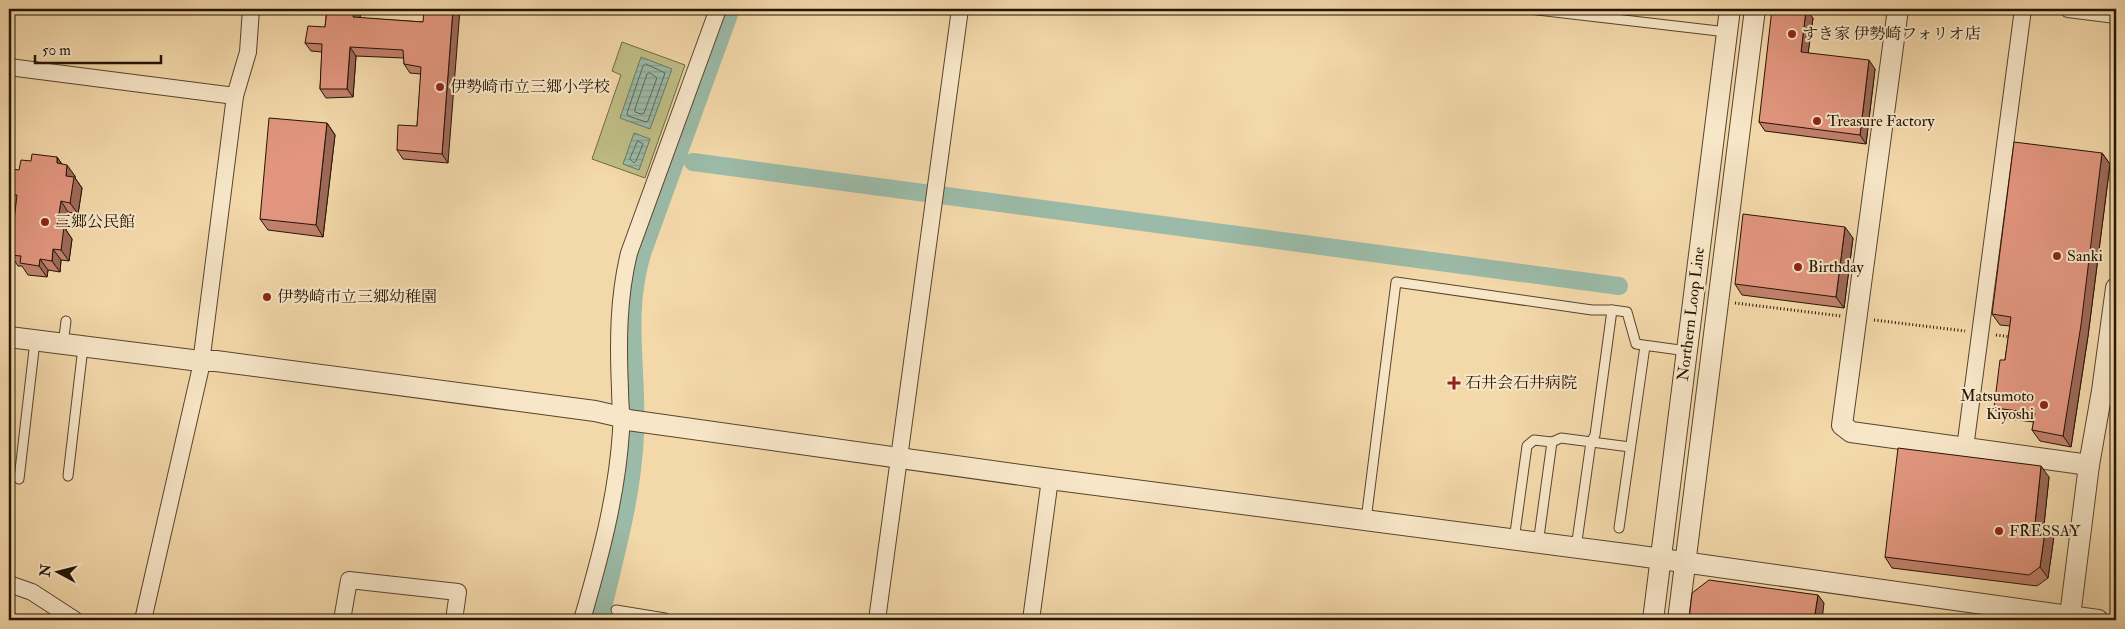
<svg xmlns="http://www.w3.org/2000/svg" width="2125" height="629" font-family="'IM FELL Double Pica','Noto Serif JP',serif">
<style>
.green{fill:#bfbd85;stroke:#726844}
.water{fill:url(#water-rules);stroke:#6b7865}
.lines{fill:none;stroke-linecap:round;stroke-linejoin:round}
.shore{stroke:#606755;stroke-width:1}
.canal{stroke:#9bbaa7;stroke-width:18}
.service-casing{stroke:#58452d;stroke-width:11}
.minor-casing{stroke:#58452d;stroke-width:18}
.tertiary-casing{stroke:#58452d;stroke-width:22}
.path{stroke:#241403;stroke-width:3;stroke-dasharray:1 2.5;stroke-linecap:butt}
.service{stroke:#f7e6c8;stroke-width:9}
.minor{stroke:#f7e6c8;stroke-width:16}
.tertiary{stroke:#f7e6c8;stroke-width:20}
.wall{fill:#c2816d;stroke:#241403}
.shaded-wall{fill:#9e6959;stroke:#241403}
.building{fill:#e2967f;stroke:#241403}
.poi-dot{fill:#8f2418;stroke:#f7e6c8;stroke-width:2}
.labels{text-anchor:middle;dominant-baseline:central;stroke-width:4;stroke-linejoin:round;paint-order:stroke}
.poi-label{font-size:16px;fill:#241403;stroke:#f7e6c8;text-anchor:start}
.street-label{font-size:16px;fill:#241403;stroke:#f7e6c8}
</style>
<defs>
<pattern id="water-rules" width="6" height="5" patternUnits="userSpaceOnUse" patternTransform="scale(1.25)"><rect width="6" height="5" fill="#9bbaa7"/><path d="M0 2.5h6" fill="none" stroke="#859f8e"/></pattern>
</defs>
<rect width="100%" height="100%" fill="#f3d8aa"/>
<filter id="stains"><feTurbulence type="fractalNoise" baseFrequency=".004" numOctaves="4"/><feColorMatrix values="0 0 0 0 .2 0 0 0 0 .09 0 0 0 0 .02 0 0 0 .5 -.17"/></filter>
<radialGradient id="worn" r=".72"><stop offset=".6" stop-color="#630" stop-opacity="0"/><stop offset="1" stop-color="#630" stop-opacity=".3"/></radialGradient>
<path class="green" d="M622 42 685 65 645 178 592 159 621 75 612 71Z"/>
<g class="water">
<path d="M641 57 672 69 650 129 620 118Z"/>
<path d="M634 133 650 139 639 170 623 164Z"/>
</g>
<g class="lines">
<g class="shore">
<path d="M646 64 665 73 648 121 646 122 628 116 627 113 643 66Z"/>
<path d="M650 73 657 78 644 113 641 114 635 112V109L647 74Z"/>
<path d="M638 141 643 144 636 161 634 163 630 159Z"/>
</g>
<g class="canal">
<path d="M693 162 1619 286"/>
<path d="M600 620C614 559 633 496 635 433 638 371 623 312 643 251L731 9"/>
</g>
<g class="service-casing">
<g id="service">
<path d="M1529 9 1727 32"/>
<path d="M1612 310 1627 312 1636 344 1687 351"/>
<path d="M63 344 66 321"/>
<path d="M1552 442 1561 438 1630 447"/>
<path d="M68 476 83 347"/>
<path d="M19 479 35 341"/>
<path d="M1366 520 1396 282 1592 310H1612L1595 435 1591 442 1576 548"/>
<path d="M1619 528 1645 346"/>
<path d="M1514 540 1527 446 1534 440 1552 442 1538 544"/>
<path d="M616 610 665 618 664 620"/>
</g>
</g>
<g class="minor-casing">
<g id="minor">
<path d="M2068 9 2116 15"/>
<path d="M9 67 235 96"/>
<path d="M1965 448 2023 9"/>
<path d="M9 584 32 592 75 620"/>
<path d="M143 620 200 371 235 96 248 52 251 9"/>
<path d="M342 620 349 580 458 592 454 620"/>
<path d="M582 620C600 558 617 496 621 431 622 417 620 403 620 389 618 343 618 298 629 253L718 9"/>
<path d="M877 620 960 9"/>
<path d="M1031 620 1050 479"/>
</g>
</g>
<g class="tertiary-casing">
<g id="tertiary">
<path d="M1898 9 1842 425 1851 432 2089 465"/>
<path d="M9 337 200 361H216L595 411 621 417 628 420 1050 479 1633 555 2098 620"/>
<path d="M2070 616 2089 465 2102 391 2116 288"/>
<path d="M1653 620 1730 9"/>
<path d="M1678 620 1755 9"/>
</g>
</g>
<g class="path">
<path d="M1735 303 1841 316"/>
<path d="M1874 320 1965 331"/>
<path d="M1996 335 2012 337"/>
</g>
<use href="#service" class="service"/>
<use href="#minor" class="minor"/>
<use href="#tertiary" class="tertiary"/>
</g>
<g class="wall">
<path d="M327 9H361L360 18 423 22 448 163 403 159 397 150 417 126 421 74 410 73 404 64V58L356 56 353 97 326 98 320 89 322 52 311 51 305 43 325 27Z"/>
<path d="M1806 10 1813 18 1808 53 1875 69 1866 144 1765 131 1759 122Z"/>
<path d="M327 123 335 135 323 237 268 230 260 219Z"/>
<path d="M2102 153 2110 164 2088 336 2071 447 2040 441 2032 430 2034 422 2001 418 1994 408 2005 360 2010 326 2000 325 1992 314Z"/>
<path d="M57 157 62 164 75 176V178L82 188 78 214 68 212 66 230 72 239 69 261 61 260 60 272 48 270 47 277 28 275 22 266H18L9 252V220L14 221 16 205 9 196V185L19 170Z"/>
<path d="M1853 238 1844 308 1742 295 1735 284Z"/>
<path d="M2049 477 2044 524 2054 536 2048 578 2037 586 1892 568 1885 557Z"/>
</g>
<g class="shaded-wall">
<path d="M354 9H361L359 26 353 17Z"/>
<path d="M453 9H460L448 163 442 154Z"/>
<path d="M1806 10 1813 18 1807 61 1801 52Z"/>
<path d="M350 47 356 56 353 97 347 89Z"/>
<path d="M1869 60 1875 69 1866 144 1860 135Z"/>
<path d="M327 123 335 135 323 237 316 225Z"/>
<path d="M2102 153 2110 164 2088 336 2071 447 2063 436Z"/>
<path d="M57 157 65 169 57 163Z"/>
<path d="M67 165 75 176V178L82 188 78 214 70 203 66 176Z"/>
<path d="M61 201 68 212 66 230 72 239 69 261 61 250 57 226Z"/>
<path d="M1845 227 1853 238 1844 308 1836 297Z"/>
<path d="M53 249 61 260 60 272 52 261Z"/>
<path d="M40 259 48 270 47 277 39 266Z"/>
<path d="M2041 466 2049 477 2043 535 2035 524Z"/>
<path d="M2046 524 2054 536 2048 578 2040 567Z"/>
<path d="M1818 595 1824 603 1822 620H1814Z"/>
</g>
<g class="building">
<path d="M327 9H354L353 17 423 22 424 9H453L442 154 397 150 398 125 417 126 421 67 404 64 403 50 350 47 347 89H320L322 44 305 43 308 26 325 27Z"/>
<path d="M1772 9H1800L1806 10 1801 52 1869 60 1860 135 1759 122Z"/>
<path d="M269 118 327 123 316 225 260 219Z"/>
<path d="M2014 142 2102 153 2081 325 2063 436 2032 430 2035 413 1994 408 2000 360H2005L2011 317 1992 314Z"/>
<path d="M32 154 57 157V163L67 165 66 176 74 177 70 203 61 201 57 226 64 227 61 250 53 249 52 261 40 259 39 266 20 263 21 256 10 255 12 244 9 243V220L14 221 17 195 9 194V185L11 169 19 170 21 160 31 161Z"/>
<path d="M1743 214 1845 227 1836 297 1735 284Z"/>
<path d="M1898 448 2041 466 2035 524H2046L2040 567 2029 575 1885 557Z"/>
<path d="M1709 580 1818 595 1814 620H1689L1692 593Z"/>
<path d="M1143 615 1175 617 1174 620H1141Z"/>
</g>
<g class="poi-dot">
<circle cx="1792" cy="34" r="5"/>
<circle cx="440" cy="87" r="5"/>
<circle cx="1817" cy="121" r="5"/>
<circle cx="45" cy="222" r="5"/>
<circle cx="2057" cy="256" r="5"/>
<circle cx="1798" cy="267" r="5"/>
<circle cx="267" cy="297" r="5"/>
<path d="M1451.5 375.5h5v5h5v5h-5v5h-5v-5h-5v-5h5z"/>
<circle cx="2044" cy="405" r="5"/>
<circle cx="1999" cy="531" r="5"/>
</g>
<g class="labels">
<g class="poi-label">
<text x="1802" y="34">すき家 伊勢崎フォリオ店</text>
<text x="450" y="87">伊勢崎市立三郷小学校</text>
<text x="1827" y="121">Treasure Factory</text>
<text x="55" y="222">三郷公民館</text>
<text x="2067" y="256">Sanki</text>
<text x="1808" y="267">Birthday</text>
<text x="277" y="297">伊勢崎市立三郷幼稚園</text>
<text x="1465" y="383">石井会石井病院</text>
<text x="2034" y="396" text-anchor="end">Matsumoto<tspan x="2034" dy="18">Kiyoshi</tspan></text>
<text x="2009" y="531">FRESSAY</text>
</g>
<g class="street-label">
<text transform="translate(1691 314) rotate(-83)">Northern Loop Line</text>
</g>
</g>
<rect width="2125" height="629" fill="none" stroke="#f3d8aa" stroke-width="30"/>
<rect x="10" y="10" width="2105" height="609" fill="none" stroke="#241403" stroke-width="2.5"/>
<rect x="15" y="15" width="2095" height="599" fill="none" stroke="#241403"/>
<g transform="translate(58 572) rotate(277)" stroke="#f7e6c8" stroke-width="4" paint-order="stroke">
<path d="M0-4L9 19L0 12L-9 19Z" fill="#241403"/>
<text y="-8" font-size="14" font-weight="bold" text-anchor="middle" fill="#241403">N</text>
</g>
<path d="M35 55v8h126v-8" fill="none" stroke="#241403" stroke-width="2.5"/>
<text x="42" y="55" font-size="15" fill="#241403" stroke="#f7e6c8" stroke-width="4" paint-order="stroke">50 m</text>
<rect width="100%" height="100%" filter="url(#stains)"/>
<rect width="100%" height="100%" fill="url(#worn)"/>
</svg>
